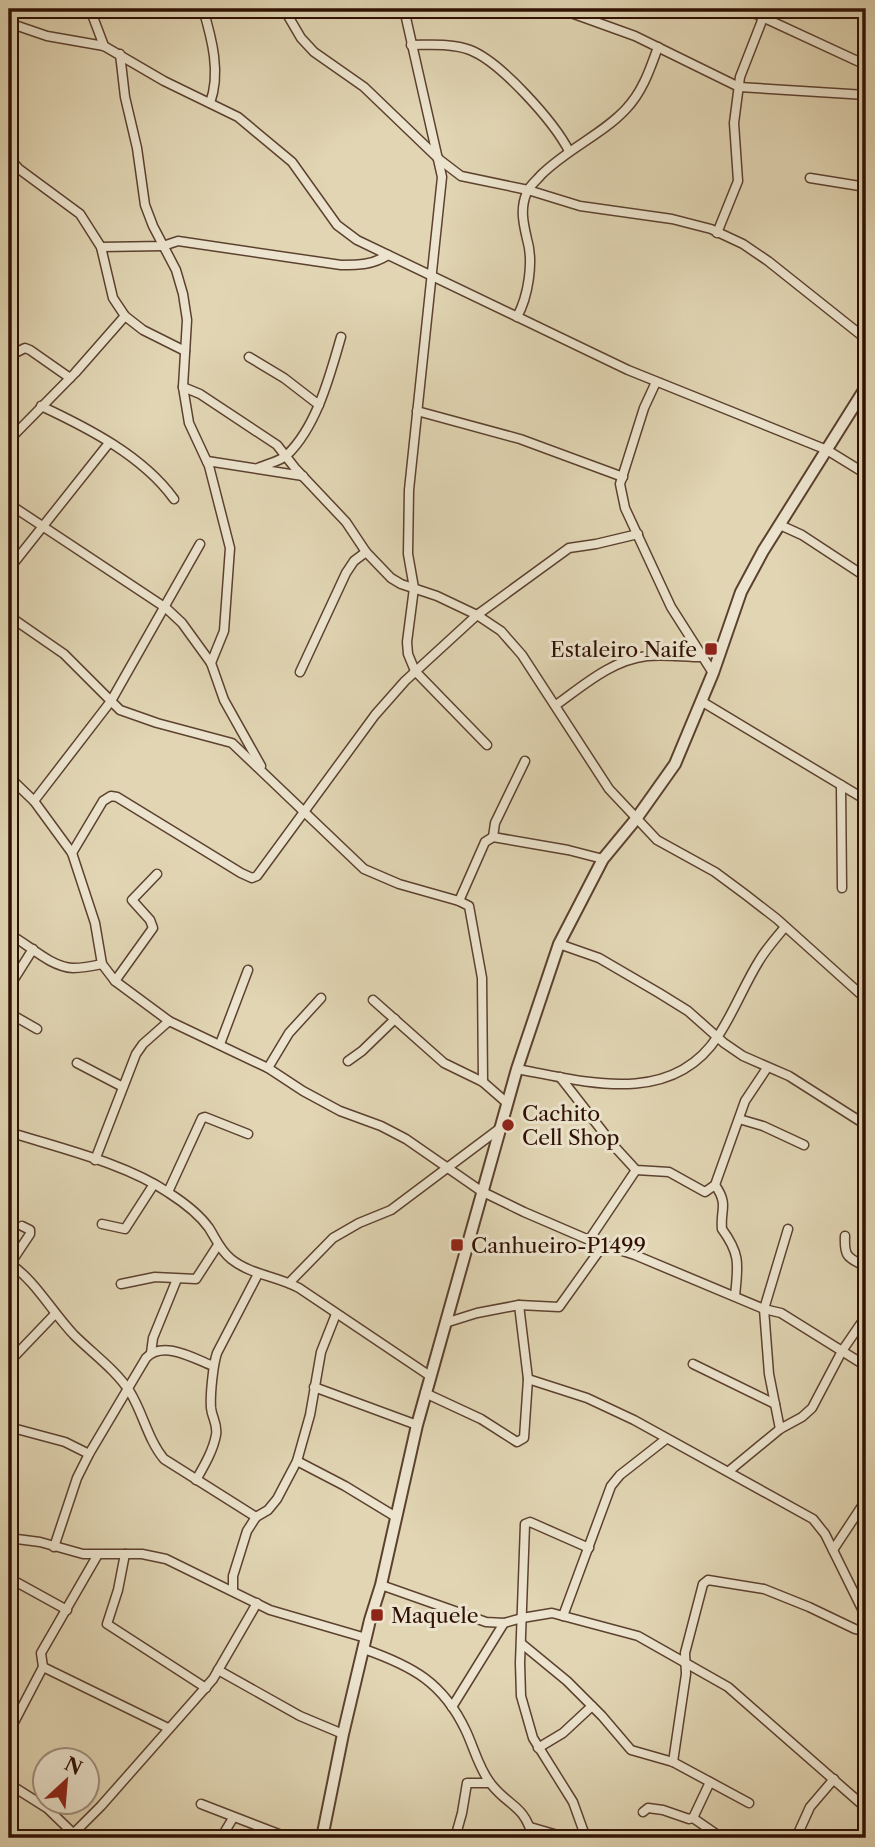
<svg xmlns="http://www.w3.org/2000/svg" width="875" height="1847" font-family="'Libre Caslon Text',serif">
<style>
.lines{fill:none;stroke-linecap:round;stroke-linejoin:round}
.minor-casing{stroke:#5c412f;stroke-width:11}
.tertiary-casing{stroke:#5c412f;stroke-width:14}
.minor{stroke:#ece4ce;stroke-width:8}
.tertiary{stroke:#ece4ce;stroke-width:10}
.poi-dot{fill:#8f2418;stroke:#ece4ce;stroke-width:2.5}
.labels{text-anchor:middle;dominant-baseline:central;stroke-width:6;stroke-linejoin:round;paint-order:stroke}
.poi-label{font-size:21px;fill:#2f1003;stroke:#ece4ce;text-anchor:start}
</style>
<rect width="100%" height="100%" fill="#e1d5b3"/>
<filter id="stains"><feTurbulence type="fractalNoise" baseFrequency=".00286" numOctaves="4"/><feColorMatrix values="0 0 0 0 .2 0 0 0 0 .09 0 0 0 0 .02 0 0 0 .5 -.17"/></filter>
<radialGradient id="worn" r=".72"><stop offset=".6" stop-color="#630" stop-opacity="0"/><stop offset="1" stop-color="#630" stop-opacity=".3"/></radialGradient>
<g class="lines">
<g class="minor-casing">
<g id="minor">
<path d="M90 9 104 46"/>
<path d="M203 9C212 39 221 73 210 103"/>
<path d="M284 9 301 38 314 52 364 87 440 160 461 176 528 190 580 206 672 219 711 229 743 244 768 261 866 339"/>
<path d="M404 9 442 177 409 490 408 554 414 588 407 642 408 654 415 671 487 745"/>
<path d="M560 9 635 36 739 87 866 95"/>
<path d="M745 9 866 65"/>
<path d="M9 23 47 36 104 46 164 81 238 117 292 162 337 225 357 240 628 370 827 450 866 474"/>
<path d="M411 45C430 45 452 43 470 50 501 62 554 122 569 151"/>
<path d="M120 54 125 97 137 148 145 205 153 226 176 270 183 294 187 320 183 387 189 423 209 466 230 548 224 631 211 663"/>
<path d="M9 158 19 169 80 214 101 247 113 298 125 316 143 330 185 351"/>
<path d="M810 178 866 187"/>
<path d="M717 233 738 181 734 123 740 77 763 18"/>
<path d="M101 247 163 246 178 241 341 265C359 265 372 265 388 255"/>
<path d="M517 317C528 297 534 262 527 239 523 222 520 208 527 192 530 185 537 180 541 175 567 149 603 134 626 109 643 91 650 69 658 47"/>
<path d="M9 356 25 348 30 350 70 378"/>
<path d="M249 357 284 378 319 405"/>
<path d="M656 382 644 408 620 484 625 508 671 607 713 673"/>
<path d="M183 387 200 394 277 445 295 468 346 522 366 552 391 578 401 584 437 596 477 615 501 631 522 655 609 789 657 840 715 872 746 895 777 919 866 999"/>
<path d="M41 406C88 428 143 456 174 499"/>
<path d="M417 411 520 439 623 477"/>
<path d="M9 440 75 373 125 316"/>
<path d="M207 461 303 476"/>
<path d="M258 468C267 464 281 461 287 455 317 426 330 375 341 337"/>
<path d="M9 504 166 608 182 623 211 663 224 700 261 766"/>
<path d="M780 525 802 535 866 577"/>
<path d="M9 569 109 443"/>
<path d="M9 616 64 654 120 710 157 723 232 743 364 869 399 884 459 901 469 906 482 978 483 1082"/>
<path d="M300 672 346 573 354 561 366 552"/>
<path d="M701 701 866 800"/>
<path d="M556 705C584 685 612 660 647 656 665 654 684 657 702 657"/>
<path d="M9 777 34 801 72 853 95 923 102 964 115 981 169 1021 268 1068 303 1091 340 1111 381 1126 406 1139 481 1191 524 1212 589 1240 635 1255 764 1309 781 1313 866 1366"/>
<path d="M841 785 842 888"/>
<path d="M34 801 111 701 200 544"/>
<path d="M493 837 495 823 525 761"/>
<path d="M72 853 103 801 111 796 117 797 241 873 252 878 257 876 375 715 405 681 477 615 569 548 596 544 638 534"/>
<path d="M459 901 485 842 493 837 568 850 603 859"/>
<path d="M9 934C28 944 50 967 73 968 83 968 93 966 102 964"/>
<path d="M559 944 599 958 659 993 688 1011 724 1043 743 1056 789 1076 866 1125"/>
<path d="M115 981 153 928 150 920 132 900 157 874"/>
<path d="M9 987 33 949"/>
<path d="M373 1000 444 1063 483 1082 507 1103"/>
<path d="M9 1013 37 1029"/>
<path d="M220 1044 248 970"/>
<path d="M348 1061 362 1051 395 1019"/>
<path d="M77 1063 123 1087"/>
<path d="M268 1068 289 1033 321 998"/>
<path d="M517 1069C586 1082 672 1107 718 1036 734 1012 744 985 759 961 766 949 776 938 785 927"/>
<path d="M560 1077 614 1146 636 1170 669 1172 705 1192 715 1185 745 1101 767 1068"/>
<path d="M739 1119 763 1126 804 1145"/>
<path d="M9 1132C59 1148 125 1163 169 1193 183 1202 199 1214 209 1228 216 1239 220 1250 231 1259 251 1275 277 1276 299 1288L430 1376"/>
<path d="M9 1145 14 1133"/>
<path d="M95 1160 136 1054 143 1044 169 1021"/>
<path d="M715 1185C729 1205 720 1209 722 1229 741 1255 738 1265 735 1296"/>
<path d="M168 1192 202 1118 205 1117 248 1134"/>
<path d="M102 1224 125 1229 154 1184"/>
<path d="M845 1236C844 1258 848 1257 866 1267"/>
<path d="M589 1240 636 1170"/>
<path d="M9 1263C35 1280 52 1312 74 1335 92 1353 116 1370 130 1392 143 1413 148 1440 164 1459L256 1517"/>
<path d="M10 1264 30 1234V1230L22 1226"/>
<path d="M289 1283 333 1238 359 1223 391 1210 499 1129"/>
<path d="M121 1284 155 1277 196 1279 218 1245"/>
<path d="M445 1323 477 1313 519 1305 559 1307 604 1244"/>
<path d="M151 1353 153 1338 177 1279"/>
<path d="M9 1362 55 1314"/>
<path d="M693 1364 775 1404"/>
<path d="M528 1379 587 1398 634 1420 813 1519 825 1534 866 1617"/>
<path d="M314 1387 417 1425"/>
<path d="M425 1393 481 1419 517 1442 524 1438 528 1379 519 1305"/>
<path d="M9 1427 65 1442 89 1454"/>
<path d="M780 1429 769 1374 764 1309 788 1229"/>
<path d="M297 1461 345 1486 396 1517"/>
<path d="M729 1471 780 1429 802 1417 812 1408 842 1351 866 1316"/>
<path d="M196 1480C204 1466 213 1451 216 1435 218 1424 212 1418 211 1408 210 1395 213 1365 217 1353L258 1274"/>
<path d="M9 1538 40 1542 83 1554H142L166 1559 270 1610 366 1638"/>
<path d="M54 1547 77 1478 89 1454 146 1358C163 1340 193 1358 213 1366"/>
<path d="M833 1550 866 1500"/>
<path d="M125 1554 118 1590 107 1624 206 1688"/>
<path d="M9 1578 67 1610"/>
<path d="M381 1585 486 1622 504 1623 522 1618 552 1613 638 1636 728 1687 866 1808"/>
<path d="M233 1590V1576L247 1531 256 1517 268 1510 277 1499 297 1461 310 1415 321 1352 336 1314"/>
<path d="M563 1616 611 1486 620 1475 666 1439"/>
<path d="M522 1644 567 1681 602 1716 631 1750 673 1762 749 1803"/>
<path d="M364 1649C412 1666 443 1682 466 1731 474 1748 479 1769 491 1784 510 1808 524 1804 533 1838"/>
<path d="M43 1667 168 1728"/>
<path d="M218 1670 300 1716 343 1734"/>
<path d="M452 1707 504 1623"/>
<path d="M9 1732 43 1667 41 1653 97 1556"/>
<path d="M538 1748 563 1733 592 1706"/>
<path d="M673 1762 686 1674 685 1653 703 1584 708 1580 764 1589 809 1607 855 1629 866 1632"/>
<path d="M9 1784 47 1808 78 1838"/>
<path d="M201 1804 289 1838"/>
<path d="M643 1812 648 1808 663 1810 689 1819 693 1818 722 1838"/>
<path d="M693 1818 710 1782"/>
<path d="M530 1827 568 1838"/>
<path d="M69 1838 101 1806 213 1679 257 1603"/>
<path d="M221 1838 233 1818"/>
<path d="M455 1838 462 1813 467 1783H490"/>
<path d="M586 1838 573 1802 533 1738 521 1696 520 1663 525 1524 530 1522 589 1548"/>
<path d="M796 1838 810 1807 834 1779"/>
</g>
</g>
<g class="tertiary-casing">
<path id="tertiary" d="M322 1838 343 1734 370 1620 381 1585 417 1425 517 1069 559 944 603 859 636 819 675 764 713 673 741 592 763 551 866 387"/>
</g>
<use href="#minor" class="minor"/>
<use href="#tertiary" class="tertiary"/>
</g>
<g class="poi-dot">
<rect x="704" y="642" width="14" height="14" rx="3.5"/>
<circle cx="508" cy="1125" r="7"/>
<rect x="450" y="1238" width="14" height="14" rx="3.5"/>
<rect x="370" y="1608" width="14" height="14" rx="3.5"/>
</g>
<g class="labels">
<g class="poi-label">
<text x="697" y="649" text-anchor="end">Estaleiro Naife</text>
<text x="522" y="1113">Cachito<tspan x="522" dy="24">Cell Shop</tspan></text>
<text x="471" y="1245">Canhueiro-P1499</text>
<text x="391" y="1615">Maquele</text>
</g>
</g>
<rect width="875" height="1847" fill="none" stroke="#e1d5b3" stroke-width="35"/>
<rect x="10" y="10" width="854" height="1826" fill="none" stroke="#2f1003" stroke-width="3.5"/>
<rect x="18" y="18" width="840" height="1812" fill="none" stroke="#2f1003" stroke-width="2"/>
<g transform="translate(66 1781) rotate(26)"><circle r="33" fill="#ece4ce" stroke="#a08f7d" stroke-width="2"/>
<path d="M0-5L12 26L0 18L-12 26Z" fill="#8f2418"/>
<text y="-10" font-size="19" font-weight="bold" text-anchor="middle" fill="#2f1003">N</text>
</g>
<rect width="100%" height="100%" filter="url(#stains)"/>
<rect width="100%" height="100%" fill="url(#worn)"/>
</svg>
